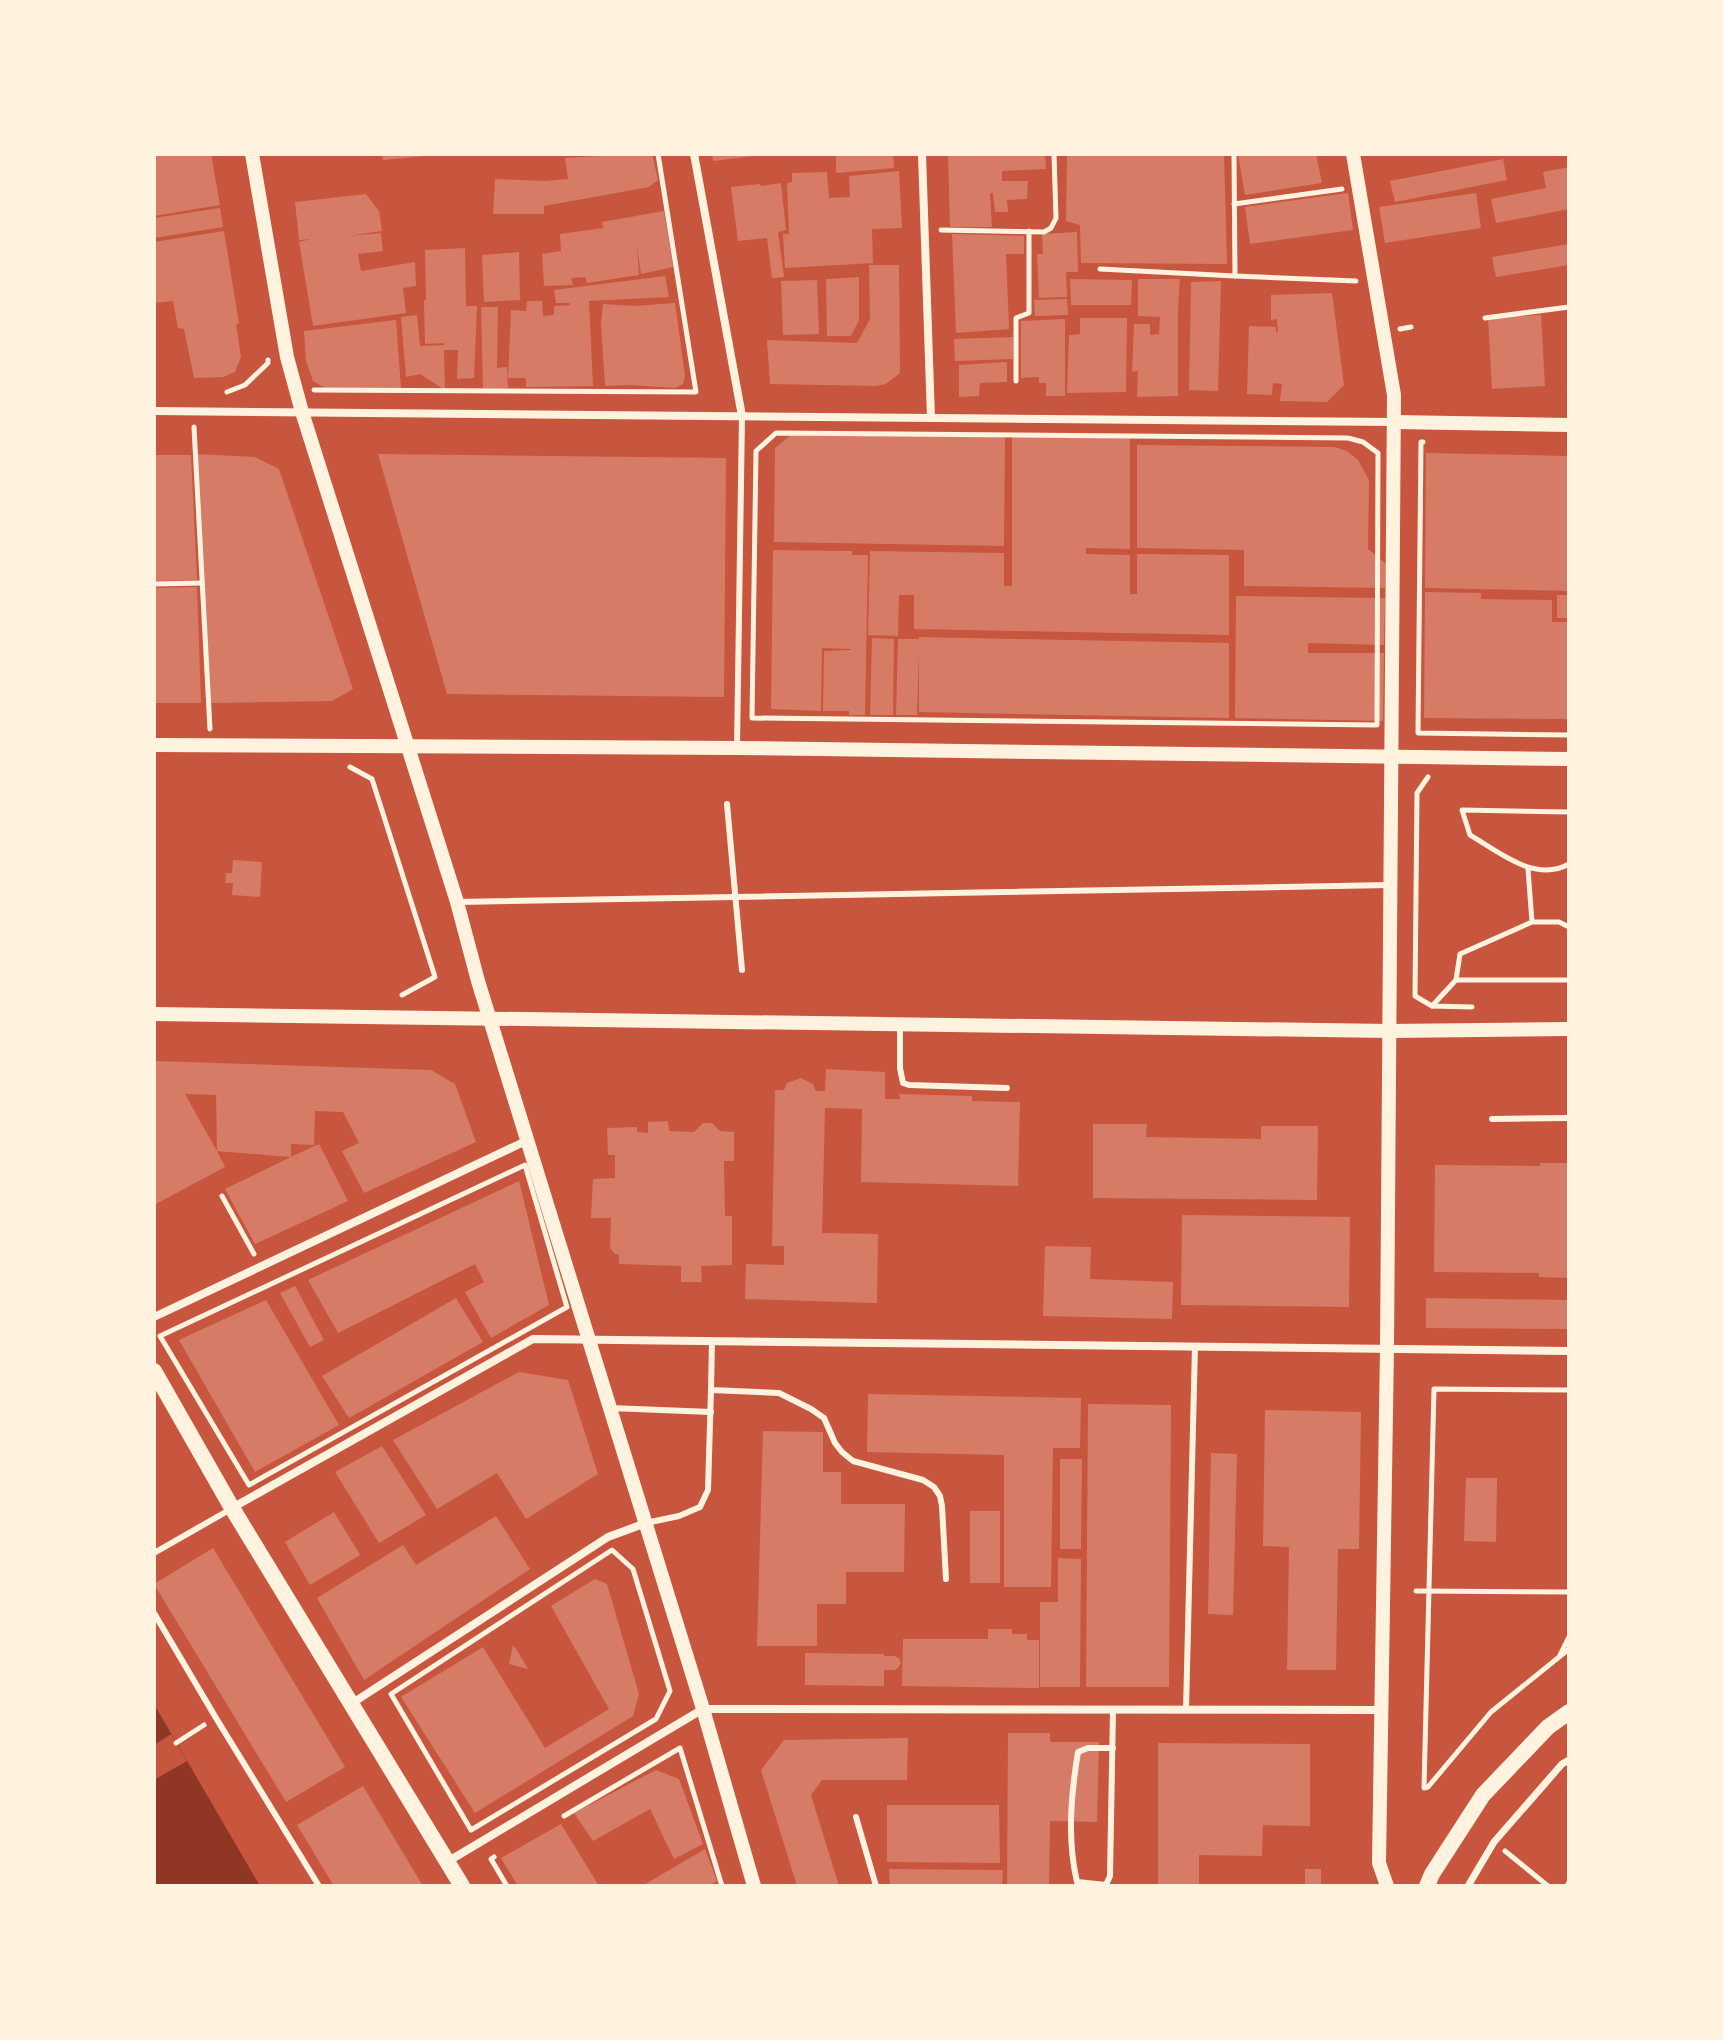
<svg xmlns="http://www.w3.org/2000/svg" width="1723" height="2040" font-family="Cabin,sans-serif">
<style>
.water{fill:#8f3625}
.pier{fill:#c8553d}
.building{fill:#d67c66;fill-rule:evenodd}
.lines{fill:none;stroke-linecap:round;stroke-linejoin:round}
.path{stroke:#fff3e0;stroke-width:5}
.service{stroke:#fff3e0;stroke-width:6}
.pedestrian{stroke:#fff3e0;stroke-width:7}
.minor{stroke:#fff3e0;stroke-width:8}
.tertiary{stroke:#fff3e0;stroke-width:14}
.secondary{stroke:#fff3e0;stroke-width:16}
</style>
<rect width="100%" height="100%" fill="#c8553d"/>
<path class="water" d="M154 1704 260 1886H154Z"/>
<path class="pier" d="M171 1734 187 1761 154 1780V1745Z"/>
<g class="building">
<path d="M154 154H211L220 205 154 216Z"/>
<path d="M382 154H427V156L383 160Z"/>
<path d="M599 154H652L658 180 649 187 544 206V214H493L495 179 545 181 568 179 565 158 599 156Z"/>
<path d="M712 154H754V156L713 161Z"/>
<path d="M845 154H893L894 168 836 173V155Z"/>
<path d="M948 154H1045L1046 169 1002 171V181H1028L1027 199 1007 200 1008 212H995L993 193H990L992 227H950Z"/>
<path d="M1067 154H1224L1227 264 1081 263 1080 225 1066 221Z"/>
<path d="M1238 154H1316L1322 183 1245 195Z"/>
<path d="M1503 159 1507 180 1395 202 1390 181Z"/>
<path d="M1569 167V209L1496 223 1491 199 1546 188 1543 172Z"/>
<path d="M899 171 902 228 872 229 873 263 785 268 783 234H789L787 183 792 182V173L827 172 829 198 850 197 849 176Z"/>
<path d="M781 183 786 230 778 232 784 277 772 278 767 238 738 241 731 187 760 184 761 186Z"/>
<path d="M1348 193 1353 230 1250 244 1245 207Z"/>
<path d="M1476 193 1481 228 1385 243 1379 207Z"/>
<path d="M366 194 379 211 382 231 348 236 381 233 383 251 358 254 361 271 415 262 416 286 403 288 406 313 313 326 299 242 311 239 299 240 295 202Z"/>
<path d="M220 208 223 227 154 238V218Z"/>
<path d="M664 211 673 267 641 274 637 247 639 275 587 283 585 277 571 278 573 285 544 286 542 254 561 251 560 234 603 228 602 222Z"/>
<path d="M224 231 239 324H236L241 357 235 372 223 377 194 378 184 329 178 328 173 301 154 303V242Z"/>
<path d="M1077 232 1078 272H1066L1067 297 1039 298 1037 254H1043L1042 234Z"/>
<path d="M952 234 1024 236V254H1006L1009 329 956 333Z"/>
<path d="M1569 244V265L1496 277 1492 257Z"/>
<path d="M465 248 466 306H477L474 378 457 379 458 350H444L445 390 420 374 406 377 401 317 417 315 420 346 444 345V343L425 344 424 300H426L425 250Z"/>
<path d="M519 252 520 300 484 302 482 255Z"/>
<path d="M869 265H899L900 373 886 384 876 386 770 384 767 340 857 343 870 319Z"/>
<path d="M665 276 669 297 589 301 593 386 526 387V378H508L511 310 526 311 527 301H542L543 316 554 315V306L570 305 569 303H556L554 290Z"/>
<path d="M859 277V320L851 336H827L826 279Z"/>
<path d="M1070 279 1132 280 1131 305H1071Z"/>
<path d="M1138 279H1180L1178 309V396L1137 397 1138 371 1132 372 1134 324H1150V335L1159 334 1160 317 1138 316Z"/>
<path d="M817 280 819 334 783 335 781 281Z"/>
<path d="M1221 281 1218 391 1189 390 1191 282Z"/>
<path d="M1332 293 1344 385 1327 402 1280 401 1282 384 1273 383 1272 395 1247 394 1249 326 1276 327V332H1278L1277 319 1271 320V295Z"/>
<path d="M1067 299 1068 315 1035 316 1034 300Z"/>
<path d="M675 303 685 376 683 384 675 388 630 385 605 386 601 323 603 304 634 306Z"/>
<path d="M481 307H498L497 368 507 367 508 388H483Z"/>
<path d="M1541 315 1545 386 1492 389 1488 318Z"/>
<path d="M1080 318H1127L1126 392 1067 393 1069 335 1080 334Z"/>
<path d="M1065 319V396H1046V383H1039V377L1021 378V321Z"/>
<path d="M396 320 401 388 345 391 327 389 313 381 306 361 304 331Z"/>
<path d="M1013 337V359L955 361 954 339Z"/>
<path d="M1007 362V382L980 383 979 396 959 397V365Z"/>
<path d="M791 435 1005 437 1004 546 774 542 775 448Z"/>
<path d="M1012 437 1130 438V549L1086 548V554L1130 555V594H1137V554L1229 555V635L914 629V595H899L898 636 868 635 870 551 1004 553V586H1012Z"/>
<path d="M1137 445 1334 447 1347 451 1358 460 1369 480 1368 549 1386 564 1385 588 1244 586V550L1137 548Z"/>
<path d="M1426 453 1569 456V591L1425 588Z"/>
<path d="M197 454 255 457 279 469 353 689 332 701 211 703Z"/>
<path d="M378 454 726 458 724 697 447 694Z"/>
<path d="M154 455H191L197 580 154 581Z"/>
<path d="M773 550 852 551V555H868L865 715H849V711H823L824 651 851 650V649L822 648 821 711 771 709Z"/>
<path d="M197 587 201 703H154V588Z"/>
<path d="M1425 592 1481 593V599L1552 600V622H1569V719L1424 718Z"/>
<rect x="1557" y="595" width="12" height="23"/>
<path d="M1236 596 1385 598 1384 645 1308 643V653H1384L1383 721 1235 718Z"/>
<path d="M919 637 1229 643V718L919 712V651L917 715H896L898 639H919Z"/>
<path d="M872 638 894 639 893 715H870Z"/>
<path d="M233 860 262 862 260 897 232 895 233 883H225L226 873H232Z"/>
<path d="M154 1061 431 1070 455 1084 476 1142 364 1193 342 1151 359 1143 343 1112 315 1111 314 1145 291 1144V1157L319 1144 348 1201 255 1244 225 1189 291 1157 217 1151 225 1167 154 1205ZM185 1094 216 1095 217 1151 200 1121Z"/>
<path d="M826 1069 885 1072V1099H900L899 1094 972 1096V1101L1020 1102 1018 1186 861 1182 862 1109 825 1108 822 1233 878 1234 877 1303 745 1299 746 1264 784 1265V1246H772L775 1090H784L787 1083 801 1078 813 1084 816 1091H825Z"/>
<path d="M668 1121 669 1131 694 1132 703 1123H712L720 1131 734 1132V1161H724L725 1216H732V1265L701 1266 702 1282H681V1266L619 1264V1254H615L610 1248 611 1218H591L593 1179 615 1178V1155H608L607 1128 637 1127V1132L648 1133V1122Z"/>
<path d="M1093 1124H1147L1146 1137 1261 1139V1126H1318L1317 1200 1093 1198Z"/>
<path d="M1540 1163H1569V1278L1539 1277V1273L1434 1272 1435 1165 1540 1166Z"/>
<path d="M519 1181 549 1305 491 1338 465 1292 484 1282 475 1264 338 1333 308 1280Z"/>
<path d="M1182 1215 1350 1217 1349 1307 1181 1305Z"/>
<path d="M1045 1246 1091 1247 1090 1279 1173 1282 1172 1319 1043 1316Z"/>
<path d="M295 1286 324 1340 310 1347 280 1293Z"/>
<path d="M456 1298 483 1342 349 1418 322 1376Z"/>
<path d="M1426 1298 1569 1300V1329L1426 1328Z"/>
<path d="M266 1300 339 1425 255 1472 179 1340Z"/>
<path d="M519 1372 568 1380 598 1474 526 1519 497 1473 437 1509 393 1440Z"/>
<path d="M868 1394 1081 1398 1080 1448H1053L1051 1587H1004V1455L867 1452Z"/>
<path d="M1088 1404 1171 1405 1169 1687H1086Z"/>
<path d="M1265 1410 1361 1412 1359 1549H1338L1336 1670H1287L1289 1547 1263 1546Z"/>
<path d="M763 1431 823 1432V1472H841V1504H905L904 1572H846V1604H817V1646H757Z"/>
<path d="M382 1446 426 1515 379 1543 335 1472Z"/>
<path d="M1211 1453 1237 1454 1233 1615 1208 1614Z"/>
<path d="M1060 1459H1082L1081 1549H1060Z"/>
<path d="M1466 1478H1497L1496 1542 1464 1541Z"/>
<rect x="970" y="1511" width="30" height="72"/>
<path d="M334 1512 360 1555 310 1585 285 1542Z"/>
<path d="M496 1516 530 1569 364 1680 317 1598 403 1545 416 1565Z"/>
<path d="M213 1548 345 1767 286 1802 154 1584Z"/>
<path d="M1058 1558 1081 1559 1080 1687H1040V1602H1058Z"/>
<path d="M595 1579 607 1584 639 1694 633 1716 475 1813 401 1697 483 1647 545 1748 609 1709 551 1606Z"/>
<path d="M988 1629H1012V1634H1027V1640H1039V1688L902 1686 903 1639H988Z"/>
<path d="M513 1645 518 1652 528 1669 509 1664Z"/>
<path d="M805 1653 884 1654V1656H894L899 1658 901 1663 898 1668 894 1670H884V1686L805 1685Z"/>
<path d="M1008 1733H1050V1742H1099L1097 1822 1050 1821 1049 1886H1007Z"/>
<path d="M908 1738 907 1780H822L811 1795 839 1886H797L761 1770 784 1740Z"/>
<path d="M1158 1743 1310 1744V1826L1263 1825 1262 1856 1199 1855V1886H1158Z"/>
<path d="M656 1770 679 1779 703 1844 674 1859 650 1809 593 1841 574 1813Z"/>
<path d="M363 1786 423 1886H334L297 1825Z"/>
<path d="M887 1805H999L1000 1863 887 1862Z"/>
<path d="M561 1824 599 1886H518L501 1858Z"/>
<path d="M705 1849 717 1881 708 1886H642Z"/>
<path d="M889 1869 1003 1870 1002 1886H890Z"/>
<rect x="1305" y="1869" width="16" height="17"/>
</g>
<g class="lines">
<g class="path">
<path d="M1234 154 1235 276 1356 281"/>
<path d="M1234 204 1342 189"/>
<path d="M941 230 1044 232 1051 228 1056 218 1054 154"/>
<path d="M1100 269 1235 276"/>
<path d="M1485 318 1569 307"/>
<path d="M1400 329 1411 327"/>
<path d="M1016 381V318L1029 313V231"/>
<path d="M314 390 696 392 658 154"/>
<path d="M227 392 245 385 268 363V360"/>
<path d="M194 427 210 729"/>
<path d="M776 433 1348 438 1363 442 1378 453 1377 725 752 718 756 451Z"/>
<path d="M1423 442H1421L1418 733 1569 735"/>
<path d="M154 584 202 583"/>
<path d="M350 767 372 779 435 977 402 995"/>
<path d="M1428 777 1417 793 1415 996 1432 1006 1472 1007"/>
<path d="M1569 812 1462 810 1470 835C1499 852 1535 883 1569 864"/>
<path d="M1528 869 1532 922"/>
<path d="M1569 927 1559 922H1532L1460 954 1456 980H1569"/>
<path d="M1432 1006 1456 980"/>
<path d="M525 1165 567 1307 249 1485 160 1336Z"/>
<path d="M222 1196 254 1254"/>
<path d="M1569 1390 1434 1389 1424 1788 1428 1787 1491 1712 1569 1649"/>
<path d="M612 1550 633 1569 670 1691 656 1719 471 1830 391 1694Z"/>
<path d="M1416 1591 1569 1592"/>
<path d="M1560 1655 1569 1637"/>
<path d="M176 1743 204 1725"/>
<path d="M564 1816 680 1748 722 1886"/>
<path d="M1505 1851 1548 1886"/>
<path d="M494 1857 491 1859 507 1886"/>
<path d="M1567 1886 1569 1882"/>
</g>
<g class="service">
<path d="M737 748 742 416"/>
<path d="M727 804 742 970"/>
<path d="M457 902 1389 885"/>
<path d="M900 1024V1068L903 1083 909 1085 1007 1088"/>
<path d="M1492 1119 1569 1118"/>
<path d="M712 1341 711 1390 779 1393 811 1409 824 1418 835 1443 842 1452 853 1461 923 1480 934 1487 940 1496 942 1506 946 1579"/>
<path d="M610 1408 711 1412"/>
<path d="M646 1523 679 1516 700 1507 708 1490 711 1390"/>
<path d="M154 1553 231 1509"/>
<path d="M154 1613 216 1718 319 1886"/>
<path d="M1186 1710 1195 1346"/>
<path d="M1113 1748H1088L1078 1752C1071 1795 1067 1839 1077 1882L1106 1885 1110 1876 1113 1710"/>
<path d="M856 1817 876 1886"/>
</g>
<path class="pedestrian" d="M1468 1886 1494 1842 1562 1764 1569 1760"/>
<g class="minor">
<path d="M694 154 742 416"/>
<path d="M922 154 931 418"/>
<path d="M154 411 1394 422"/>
<path d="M154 1317 528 1140"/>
<path d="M232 1508 533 1339 1569 1351"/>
<path d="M351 1704 608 1537 646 1523"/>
<path d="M447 1862 703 1709 1381 1710"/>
</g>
<g class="tertiary">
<path d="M252 154 287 357 302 412 457 902 478 981 703 1709 754 1886"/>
<path d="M1353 154 1394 395 1387 1348 1379 1863 1387 1886"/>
<path d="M1394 422 1569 425"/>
<path d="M154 745 737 748 1569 759"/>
<path d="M154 1014 1389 1031 1569 1029"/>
</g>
<g class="secondary">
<path d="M154 1371 232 1508 462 1886"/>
<path d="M1427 1886 1432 1874 1483 1795 1548 1727 1569 1712"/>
</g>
</g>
<rect width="1723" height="2040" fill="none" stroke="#fff3e0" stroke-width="312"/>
</svg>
